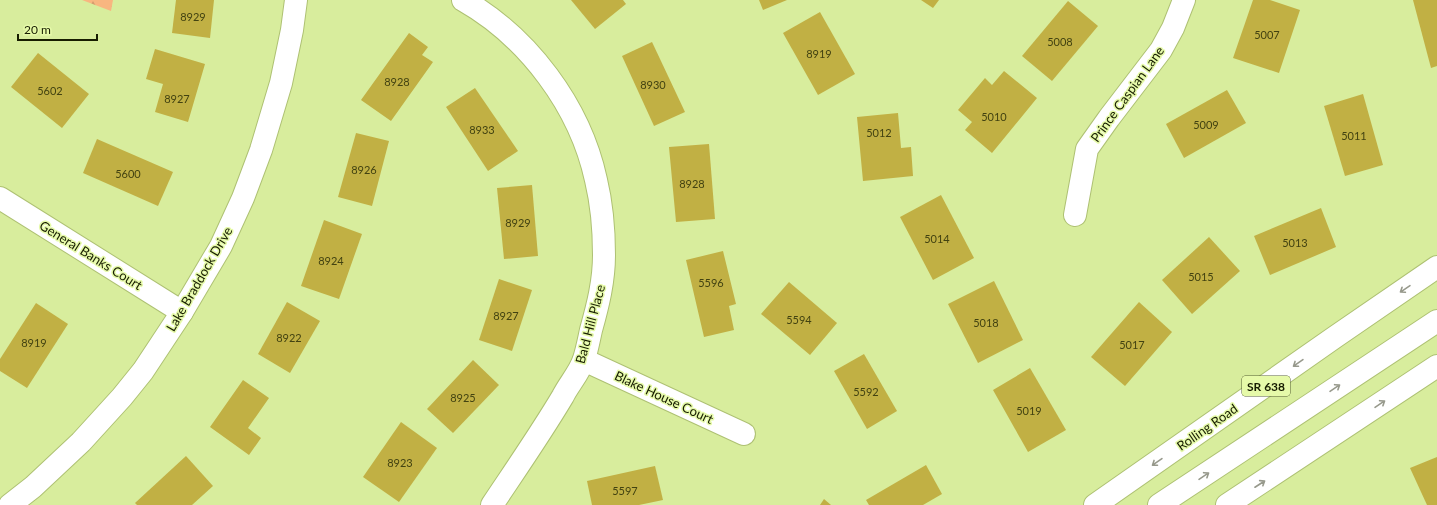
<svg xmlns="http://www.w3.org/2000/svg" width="1437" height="505" font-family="Lato,sans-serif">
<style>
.forest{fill:url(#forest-firs)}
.building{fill:#c1b044}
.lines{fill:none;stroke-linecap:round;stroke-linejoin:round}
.street-casing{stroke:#aec173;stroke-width:24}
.secondary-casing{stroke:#aec173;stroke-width:24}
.primary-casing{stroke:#aec173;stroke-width:24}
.street{stroke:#fff;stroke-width:22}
.secondary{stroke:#fff;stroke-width:22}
.primary{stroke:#fff;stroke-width:22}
.oneway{stroke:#97998c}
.labels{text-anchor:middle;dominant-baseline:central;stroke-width:3;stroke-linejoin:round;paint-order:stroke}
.number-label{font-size:11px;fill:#424211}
.shield{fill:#e6faa9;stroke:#555f33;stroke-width:1}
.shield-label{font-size:12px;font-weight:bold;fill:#171d00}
.street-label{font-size:13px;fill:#171d00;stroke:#e6faa9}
</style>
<defs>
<pattern id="forest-firs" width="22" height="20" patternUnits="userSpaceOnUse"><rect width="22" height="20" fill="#f8b680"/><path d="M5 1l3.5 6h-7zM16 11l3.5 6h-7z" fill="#d49c6d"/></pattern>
</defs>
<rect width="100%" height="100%" fill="#d8ed9d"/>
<path class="forest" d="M82 0H113L111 11Z"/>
<g class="building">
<path d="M176 0H214L210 38 172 33Z"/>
<path d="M571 0H623L626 4 595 29Z"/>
<path d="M759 0H787L763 10Z"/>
<path d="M921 0H939L933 8Z"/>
<path d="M1253 0H1270L1300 10 1279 73 1233 58Z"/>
<path d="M1413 0H1437V66L1431 68Z"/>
<path d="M1068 1 1098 26 1052 81 1022 56Z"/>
<path d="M820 12 855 74 818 95 783 33Z"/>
<path d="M409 33 428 47 422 55 433 62 391 121 361 100Z"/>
<path d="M652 42 685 112 654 126 622 56Z"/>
<path d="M155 49 205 64 188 122 155 112 163 84 146 79Z"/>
<path d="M38 53 89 94 62 128 11 87Z"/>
<path d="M1004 71 1037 98 992 153 965 130 972 122 958 110 985 78 992 85Z"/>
<path d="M475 88 518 151 488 171 446 107Z"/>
<path d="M1227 90 1246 123 1184 158 1166 124Z"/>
<path d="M1363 94 1383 165 1345 176 1324 106Z"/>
<path d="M898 113 901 148 911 147 913 176 863 181 857 117Z"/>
<path d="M356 133 389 141 372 206 338 197Z"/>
<path d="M97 139 173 172 158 206 83 173Z"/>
<path d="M709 144 715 219 676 222 669 147Z"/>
<path d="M532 185 538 256 504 259 497 188Z"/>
<path d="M941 195 974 258 933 280 900 217Z"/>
<path d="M1321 208 1336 247 1270 275 1254 236Z"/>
<path d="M324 220 362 234 339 299 301 286Z"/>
<path d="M1209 237 1240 271 1192 314 1162 280Z"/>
<path d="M723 251 736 304 729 306 734 330 704 337 686 260Z"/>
<path d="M499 279 532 290 512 351 479 340Z"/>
<path d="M994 281 1023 340 978 363 948 304Z"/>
<path d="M789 282 837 323 810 355 761 314Z"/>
<path d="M287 302 320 321 290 373 258 354Z"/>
<path d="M1139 302 1172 332 1125 386 1091 357Z"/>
<path d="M36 303 68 324 27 388 0 371V359Z"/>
<path d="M864 354 897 411 867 429 834 371Z"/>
<path d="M473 360 499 385 453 433 427 409Z"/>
<path d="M1030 368 1066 430 1028 452 993 390Z"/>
<path d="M243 380 269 398 248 428 261 438 249 455 210 427Z"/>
<path d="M401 422 437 448 399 502 363 477Z"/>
<path d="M186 456 213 486 192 505H137L135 503Z"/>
<path d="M1437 457V505H1427L1410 468Z"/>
<path d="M926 465 942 494 923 505H869L866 500Z"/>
<path d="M655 466 663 500 639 505H592L587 481Z"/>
<path d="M824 499 831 505H820Z"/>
</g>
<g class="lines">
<g class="street-casing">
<g id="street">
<path d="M463 0C528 37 580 106 596 180 602 205 604 230 604 255 604 281 598 305 591 330 589 339 587 350 584 359 580 372 569 384 563 396 541 433 516 469 492 505"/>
<path d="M0 198 182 312"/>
<path d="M1075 215 1087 149 1109 118 1161 50 1173 28 1184 0"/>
<path d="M584 360 744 434"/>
<path d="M1227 505 1437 366"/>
</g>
</g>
<g class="secondary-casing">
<path id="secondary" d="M10 505 33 487 81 442 122 397 143 371 182 312 221 246 243 198 261 150 281 83 292 30 296 0"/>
</g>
<g class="primary-casing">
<g id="primary">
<path d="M1095 505 1335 337 1437 267"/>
<path d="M1159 505 1437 321"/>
</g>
</g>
<use href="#street" class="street"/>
<use href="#secondary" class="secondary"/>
<use href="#primary" class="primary"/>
</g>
<defs><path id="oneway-shaft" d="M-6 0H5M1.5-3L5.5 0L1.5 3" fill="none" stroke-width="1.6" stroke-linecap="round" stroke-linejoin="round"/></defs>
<g class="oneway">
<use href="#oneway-shaft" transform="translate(1405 289) rotate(146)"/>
<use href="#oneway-shaft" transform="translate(1298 363) rotate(145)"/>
<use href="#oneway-shaft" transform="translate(1335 388) rotate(-34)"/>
<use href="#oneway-shaft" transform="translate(1380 404) rotate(-34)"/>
<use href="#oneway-shaft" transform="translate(1157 462) rotate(145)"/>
<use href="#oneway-shaft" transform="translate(1204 476) rotate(-34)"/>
<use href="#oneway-shaft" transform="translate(1260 484) rotate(-33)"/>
</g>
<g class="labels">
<g class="number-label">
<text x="193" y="16">8929</text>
<text x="1267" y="34">5007</text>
<text x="1060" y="41">5008</text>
<text x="819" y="53">8919</text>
<text x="397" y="81">8928</text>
<text x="653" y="84">8930</text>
<text x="50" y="90">5602</text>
<text x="177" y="98">8927</text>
<text x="994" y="116">5010</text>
<text x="1206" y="124">5009</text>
<text x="482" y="129">8933</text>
<text x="879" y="132">5012</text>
<text x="1354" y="135">5011</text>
<text x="364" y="169">8926</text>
<text x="128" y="173">5600</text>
<text x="692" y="183">8928</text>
<text x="518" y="222">8929</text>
<text x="937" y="238">5014</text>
<text x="1295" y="242">5013</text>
<text x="331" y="260">8924</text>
<text x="1201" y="276">5015</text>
<text x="711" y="282">5596</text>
<text x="506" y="315">8927</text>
<text x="799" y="319">5594</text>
<text x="986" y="322">5018</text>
<text x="289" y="337">8922</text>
<text x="34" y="342">8919</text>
<text x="1132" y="344">5017</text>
<text x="866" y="391">5592</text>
<text x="463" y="397">8925</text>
<text x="1029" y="410">5019</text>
<text x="400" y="462">8923</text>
<text x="625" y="490">5597</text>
</g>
<rect class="shield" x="1242" y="376" width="48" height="20" rx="3"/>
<g class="shield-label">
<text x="1266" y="386">SR 638</text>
</g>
<g class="street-label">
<text transform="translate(1127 94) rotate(-54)">Prince Caspian Lane</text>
<text transform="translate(91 255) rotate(32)">General Banks Court</text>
<text transform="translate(199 279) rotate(-60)">Lake Braddock Drive</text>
<text transform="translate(590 324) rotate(-75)">Bald Hill Place</text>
<text transform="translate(664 397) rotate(25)">Blake House Court</text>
<text transform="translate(1207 427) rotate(-35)">Rolling Road</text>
</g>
</g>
<path d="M18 34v6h79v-6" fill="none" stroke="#171d00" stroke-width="2"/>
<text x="24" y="34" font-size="12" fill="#171d00" stroke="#e6faa9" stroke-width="3" paint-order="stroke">20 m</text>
</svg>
